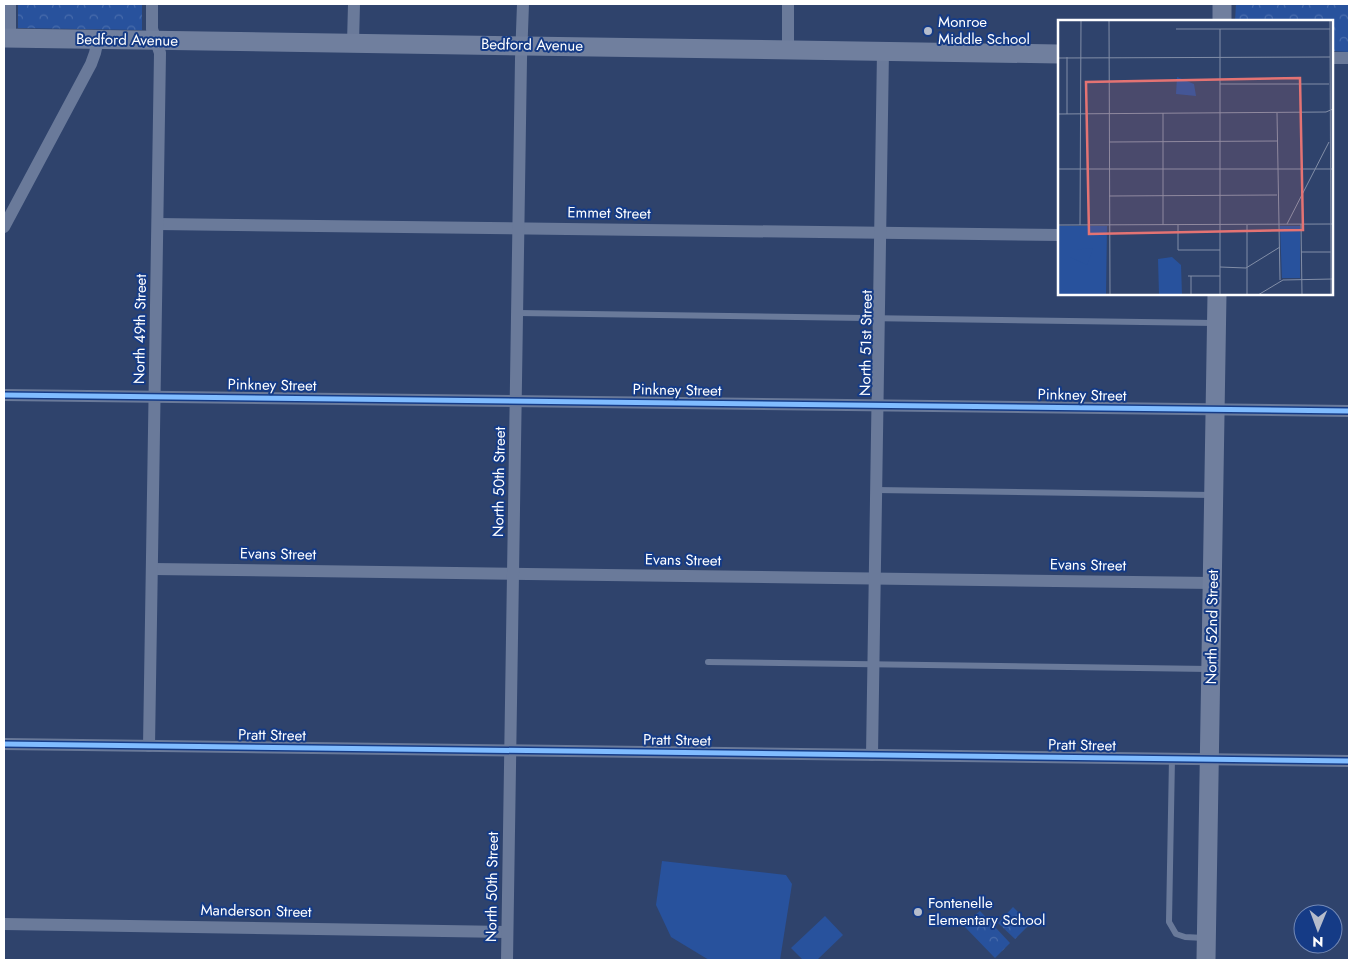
<svg xmlns="http://www.w3.org/2000/svg" width="1353" height="964" font-family="Jost,sans-serif">
<style>
.park{fill:url(#park-crowns)}
.pitch{fill:#28529d}
.lines{fill:none;stroke-linecap:round;stroke-linejoin:round}
.lane{stroke:#6a7a9a;stroke-width:6}
.street{stroke:#6a7a9a;stroke-width:12}
.secondary{stroke:#707f9e;stroke-width:19}
.cycleway-casing{stroke:#153b86;stroke-width:8}
.cycleway{stroke:#80bcff;stroke-width:5}
.poi-dot{fill:#b6bdcc;stroke:#153b86;stroke-width:2}
.labels{text-anchor:middle;dominant-baseline:central;stroke-width:4;stroke-linejoin:round;paint-order:stroke}
.poi-label{font-size:15px;fill:#fff;stroke:#153b86;text-anchor:start}
.street-label{font-size:15px;fill:#fff;stroke:#153b86}
.inset-road{fill:none;stroke:#828ea7;stroke-width:1}
.view{fill:#e47373;fill-opacity:0.15;stroke:#e47373;stroke-width:2.5}
.inset-edge{fill:none;stroke:#fff;stroke-width:2.5}
</style>
<defs>
<pattern id="park-crowns" width="20" height="18" patternUnits="userSpaceOnUse" patternTransform="scale(1.25)"><rect width="20" height="18" fill="#28529d"/><path d="M2 6a3 3 0 1 1 6 0M12 15a3 3 0 1 1 6 0" fill="none" stroke="#486cac"/></pattern>
</defs>
<rect width="100%" height="100%" fill="#2f436c"/>
<g class="park">
<path d="M18 4H142V30L18 28Z"/>
<path d="M1236 4H1349V52L1332 51V21H1235Z"/>
<path d="M1013 907 1030 924 1015 939 998 923Z"/>
<path d="M980 911 1010 943 995 958 963 925Z"/>
</g>
<g class="pitch">
<path d="M662 861 786 875 792 884 780 960H709L671 937 656 905Z"/>
<path d="M825 916 843 935 817 960H803L791 948Z"/>
</g>
<g class="lines">
<g class="lane">
<path d="M518 313 1214 323"/>
<path d="M876 490 1212 495"/>
<path d="M708 662 1209 669"/>
<path d="M1172 758 1169 922 1176 934 1185 937 1204 938"/>
</g>
<g class="street">
<path d="M10 38V4"/>
<path d="M353 43 354 4"/>
<path d="M788 50V4"/>
<path d="M1332 58H1349"/>
<path d="M158 224 1059 235"/>
<path d="M4 227 91 64 95 53 98 39"/>
<path d="M4 395 1349 411"/>
<path d="M153 569 1212 583"/>
<path d="M4 744 1349 761"/>
<path d="M149 746 160 53 152 29V4"/>
<path d="M872 755 883 51"/>
<path d="M4 924 507 932"/>
<path d="M507 960 521 59 523 4"/>
</g>
<g class="secondary">
<path d="M1222 21V4"/>
<path d="M4 38 1059 54"/>
<path d="M1206 960 1217 294"/>
</g>
<g class="cycleway-casing">
<g id="cycleway">
<path d="M4 395 1349 411"/>
<path d="M4 744 1349 761"/>
</g>
</g>
<use href="#cycleway" class="cycleway"/>
</g>
<g class="poi-dot">
<circle cx="928" cy="31" r="5"/>
<circle cx="918" cy="912" r="5"/>
</g>
<g class="labels">
<g class="poi-label">
<text x="938" y="22">Monroe<tspan x="938" dy="17">Middle School</tspan></text>
<text x="928" y="903">Fontenelle<tspan x="928" dy="17">Elementary School</tspan></text>
</g>
<g class="street-label">
<text transform="translate(127 40) rotate(1)">Bedford Avenue</text>
<text transform="translate(532 45) rotate(1)">Bedford Avenue</text>
<text transform="translate(609 213) rotate(1)">Emmet Street</text>
<text transform="translate(140 329) rotate(-89)">North 49th Street</text>
<text transform="translate(866 343) rotate(-89)">North 51st Street</text>
<text transform="translate(272 385) rotate(1)">Pinkney Street</text>
<text transform="translate(677 390) rotate(1)">Pinkney Street</text>
<text transform="translate(1082 395) rotate(1)">Pinkney Street</text>
<text transform="translate(499 482) rotate(-89)">North 50th Street</text>
<text transform="translate(278 554) rotate(1)">Evans Street</text>
<text transform="translate(683 560) rotate(1)">Evans Street</text>
<text transform="translate(1088 565) rotate(1)">Evans Street</text>
<text transform="translate(1212 627) rotate(-89)">North 52nd Street</text>
<text transform="translate(272 735) rotate(1)">Pratt Street</text>
<text transform="translate(677 740) rotate(1)">Pratt Street</text>
<text transform="translate(1082 745) rotate(1)">Pratt Street</text>
<text transform="translate(492 887) rotate(-89)">North 50th Street</text>
<text transform="translate(256 911) rotate(1)">Manderson Street</text>
</g>
</g>
<g transform="translate(1058 20)">
<rect width="275" height="275" fill="#2f436c"/>
<path d="M0 206H49L48 275H0ZM222 206H242V258H224Z" fill="#28529d"/>
<path d="M119 57 136 64 138 76 118 74ZM29 228 35 229 29 245 12 237 19 230ZM114 237 123 245 124 275H101L100 239Z" fill="#28529d"/>
<path class="inset-road" d="M51 0 52 275M272 0 273 275M118 9H272M162 9V275M0 38 272 37M162 64H271M105 93V205M219 93 222 260M0 94 268 92 275 89M9 94V37M51 122 219 121M0 149H275M51 176 219 175M229 204 271 122M243 204 244 275M0 205 275 204M22 205 23 0M120 205V230H162M189 205V275M243 232H273M162 247 188 248 222 227M130 256H162M133 275V256M200 275 225 260 275 259"/>
<path class="view" d="M242 58 245 210 31 214 28 62Z"/>
<rect width="275" height="275" class="inset-edge"/>
</g>
<rect width="1353" height="964" fill="none" stroke="#ffffff" stroke-width="10"/>
<g transform="translate(1318 929) rotate(181)"><circle r="24" fill="#153b86" stroke="#7389b6"/>
<path d="M0-4L9 19L0 12L-9 19Z" fill="#b6bdcc"/>
<text y="-8" font-size="14" font-weight="bold" text-anchor="middle" fill="#ffffff">N</text>
</g>
</svg>
